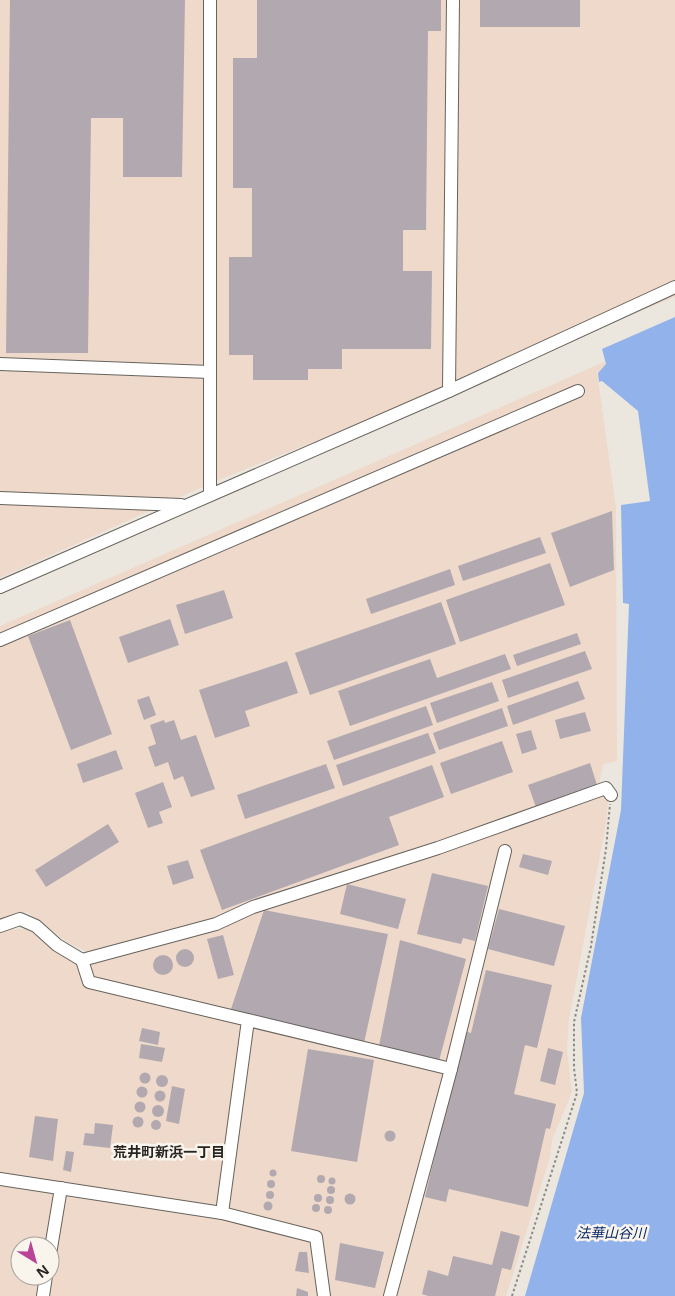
<svg xmlns="http://www.w3.org/2000/svg" width="675" height="1296" font-family="'Open Sans','Noto Sans JP',sans-serif">
<style>
.industrial{fill:#eed9cb;fill-rule:evenodd}
.water{fill:#92b2ec}
.building{fill:#b1a9af}
.lines{fill:none;stroke-linecap:round;stroke-linejoin:round}
.minor-casing{stroke:#67635c;stroke-width:14}
.path{stroke:#8b8983;stroke-width:2;stroke-dasharray:2.5 2.5;stroke-linecap:butt}
.minor{stroke:#fff;stroke-width:12}
.labels{text-anchor:middle;dominant-baseline:central;stroke-width:5;stroke-linejoin:round;paint-order:stroke}
.neighbourhood-label{font-size:14px;font-weight:bold;fill:#262521;stroke:#f9f4ec}
.water-label{font-size:14px;font-style:italic;fill:#052668;stroke:#f9f4ec}
</style>
<rect width="100%" height="100%" fill="#ebe7df"/>
<g class="industrial">
<path d="M0 0H675V297L216 481 0 578Z"/>
<path d="M604 362 606 365 597 372 616 508 617 761 603 764 599 785 437 843 246 903 219 916 91 954 67 942 27 912 0 919V626Z"/>
<path d="M602 794 608 802 606 824 569 1019 567 1050 572 1092 552 1140 550 1157 506 1296H0V932L9 929H28L53 950 85 965 118 957 215 928 247 912ZM20 1246H50V1276H20Z"/>
</g>
<path class="water" d="M675 317V1296H525L584 1093 581 1018 621 810 629 604 623 603 621 505 650 501 638 411 602 381 599 382 598 373 606 364 602 349Z"/>
<g class="building">
<path d="M10 0H185L182 177H123V118H91L88 353H6Z"/>
<path d="M257 0H441V31H428L426 230H403V271H432L431 349H342V369H308V380H253V355H229V257H252V188H233V58H257Z"/>
<rect x="480" y="0" width="100" height="27"/>
<path d="M612 511 614 570 570 587 551 533Z"/>
<path d="M540 537 546 553 463 581 458 566Z"/>
<path d="M550 563 565 605 460 642 446 600Z"/>
<path d="M450 569 455 585 371 614 366 599Z"/>
<path d="M224 590 233 618 185 634 176 605Z"/>
<path d="M441 602 456 644 310 695 295 653Z"/>
<path d="M170 619 179 645 128 663 119 637Z"/>
<path d="M70 620 112 734 71 750 28 636Z"/>
<path d="M577 633 581 644 517 666 513 655Z"/>
<path d="M585 651 592 669 508 698 502 680Z"/>
<path d="M505 654 511 669 350 726 338 691 430 659 437 678Z"/>
<path d="M287 661 298 693 245 711 250 726 215 738 199 690Z"/>
<path d="M578 681 585 699 513 725 507 706Z"/>
<path d="M492 682 499 701 437 723 430 703Z"/>
<path d="M149 696 156 715 144 720 137 700Z"/>
<path d="M426 706 433 725 334 760 327 741Z"/>
<path d="M502 708 508 726 439 750 433 733Z"/>
<path d="M585 712 591 731 560 739 555 720Z"/>
<path d="M164 720 165 723 174 720 181 740 196 735 215 789 191 797 183 776 174 780 168 762 155 767 148 747 156 744 150 725Z"/>
<path d="M531 730 537 749 522 754 516 734Z"/>
<path d="M428 733 436 753 343 786 336 765Z"/>
<path d="M502 741 513 772 451 794 440 763Z"/>
<path d="M116 750 123 769 83 783 77 764Z"/>
<path d="M590 763 597 785 536 807 528 785Z"/>
<path d="M326 764 335 788 245 819 237 795Z"/>
<path d="M432 765 444 797 389 817 399 845 222 910 200 850Z"/>
<path d="M163 782 172 807 159 812 163 823 148 828 135 793Z"/>
<path d="M108 824 119 842 46 887 35 870Z"/>
<path d="M523 854 552 861 548 875 519 867Z"/>
<path d="M188 860 194 878 173 885 167 866Z"/>
<path d="M432 873 488 886 475 941 463 938 461 944 417 934Z"/>
<path d="M347 884 406 899 398 929 340 914Z"/>
<path d="M499 909 565 926 554 966 488 949Z"/>
<path d="M264 910 388 934 364 1043 231 1009Z"/>
<path d="M223 935 234 975 218 979 207 939Z"/>
<path d="M400 940 466 959 439 1061 379 1046Z"/>
<circle cx="185" cy="958" r="9"/>
<circle cx="163" cy="965" r="10"/>
<path d="M486 970 552 985 537 1048 525 1045 514 1094 556 1104 550 1129 546 1128 528 1207 449 1189 446 1202 425 1197 464 1031 471 1033Z"/>
<path d="M142 1028 160 1032 158 1045 139 1041Z"/>
<path d="M141 1044 165 1048 162 1062 139 1058Z"/>
<path d="M548 1048 563 1052 555 1085 540 1081Z"/>
<path d="M308 1049 374 1060 357 1162 291 1151Z"/>
<circle cx="145" cy="1078" r="5.5"/>
<circle cx="162" cy="1081" r="6"/>
<path d="M172 1086 185 1089 179 1124 166 1121Z"/>
<circle cx="142" cy="1092" r="5.5"/>
<circle cx="160" cy="1096" r="5.5"/>
<circle cx="140" cy="1107" r="5.5"/>
<circle cx="158" cy="1111" r="6"/>
<path d="M35 1116 58 1119 53 1161 29 1157Z"/>
<circle cx="138" cy="1122" r="5.5"/>
<circle cx="156" cy="1125" r="5"/>
<path d="M95 1123 113 1125 110 1148 83 1145 85 1133 94 1134Z"/>
<circle cx="390" cy="1136" r="5.5"/>
<path d="M66 1151 74 1152 71 1172 63 1170Z"/>
<circle cx="273" cy="1173" r="3.5"/>
<circle cx="321" cy="1179" r="4"/>
<circle cx="332" cy="1181" r="3.5"/>
<circle cx="271" cy="1184" r="4"/>
<circle cx="331" cy="1190" r="4"/>
<circle cx="270" cy="1195" r="4"/>
<circle cx="350" cy="1199" r="5.5"/>
<circle cx="318" cy="1198" r="4"/>
<circle cx="330" cy="1200" r="4"/>
<circle cx="268" cy="1206" r="4.5"/>
<circle cx="316" cy="1208" r="4"/>
<circle cx="328" cy="1210" r="4"/>
<path d="M501 1231 520 1236 511 1270 502 1268 495 1296H428L422 1294 428 1270 448 1276 453 1256 492 1265Z"/>
<path d="M340 1243 384 1252 375 1288 335 1280Z"/>
<path d="M299 1252H307L309 1273 295 1271Z"/>
<path d="M297 1288 308 1292V1296H296Z"/>
</g>
<g class="lines">
<g class="minor-casing">
<g id="minor">
<path d="M0 364 210 372"/>
<path d="M449 391 453 0"/>
<path d="M210 495V0"/>
<path d="M0 498 181 505"/>
<path d="M0 587 449 391 675 287"/>
<path d="M0 640 578 391"/>
<path d="M0 926 20 919 36 926 57 945 82 960 216 924 253 907 438 848 606 788 611 795"/>
<path d="M82 960 89 982 248 1020 222 1213"/>
<path d="M248 1020 451 1069"/>
<path d="M0 1179 222 1213 316 1237 324 1296"/>
<path d="M50 1254 61 1188"/>
<path d="M43 1296 46 1276"/>
<path d="M390 1296 451 1069 505 851"/>
</g>
</g>
<path class="path" d="M512 1296 577 1093 574 1068V1022L591 946 606 849 610 804"/>
<use href="#minor" class="minor"/>
</g>
<g class="labels">
<g class="neighbourhood-label">
<text x="169" y="1151">荒井町新浜一丁目</text>
</g>
<g class="water-label">
<text x="611" y="1232">法華山谷川</text>
</g>
</g>
<g transform="translate(35 1261) rotate(143)"><circle r="24" fill="#f9f4ec" stroke="#a5a19b"/>
<path d="M0-4L9 19L0 12L-9 19Z" fill="#ba439a"/>
<text y="-8" font-size="14" font-weight="bold" text-anchor="middle" fill="#262521">N</text>
</g>
</svg>
